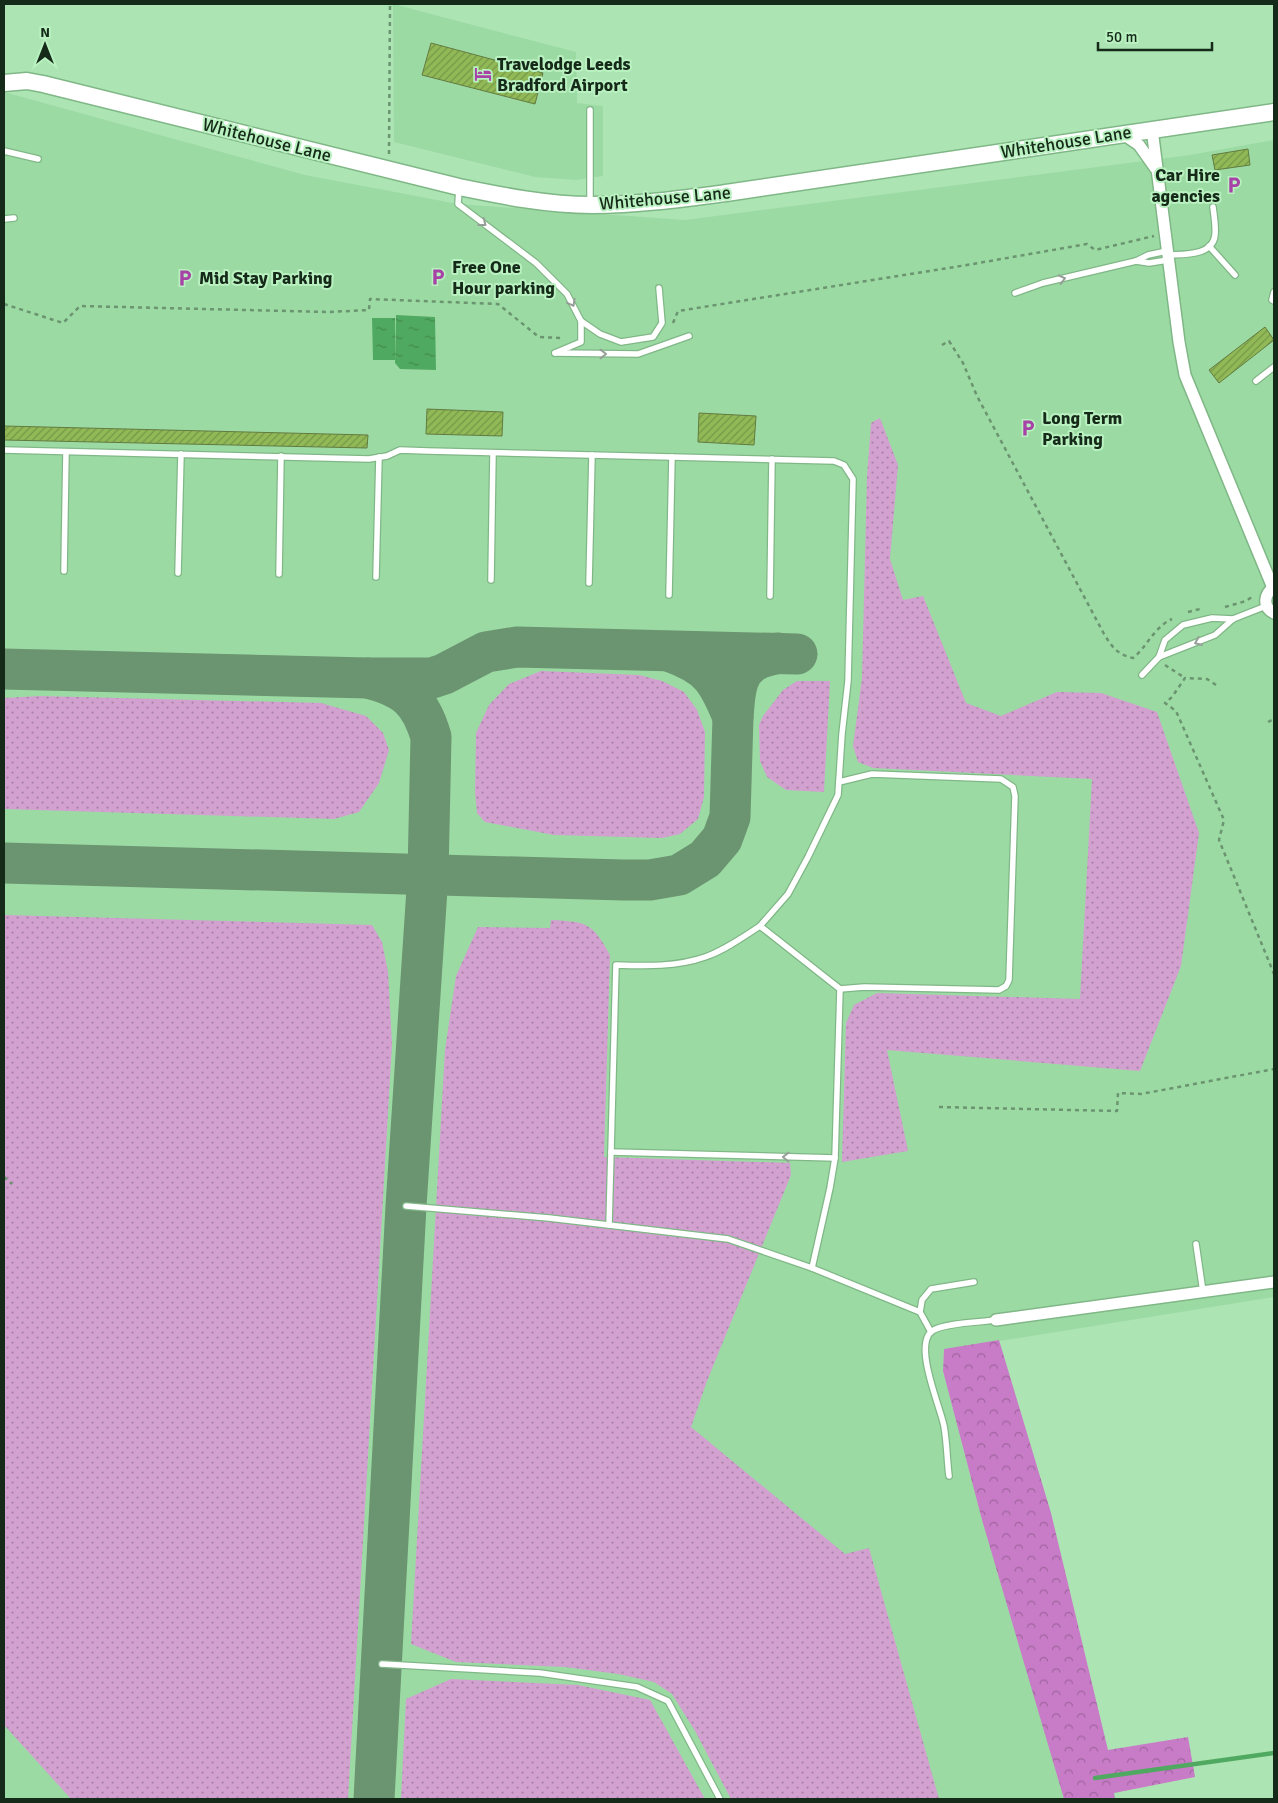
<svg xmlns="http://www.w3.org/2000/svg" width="1278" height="1803" font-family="Signika,sans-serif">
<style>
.built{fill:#9cdaa4}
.grass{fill:url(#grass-dots)}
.forest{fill:url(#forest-crowns)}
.water{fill:url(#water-ripples)}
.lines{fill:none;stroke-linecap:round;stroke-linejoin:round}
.stream{stroke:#50a960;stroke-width:4.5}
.taxiway{stroke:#6b9470;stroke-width:41}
.building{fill:url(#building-hatch);stroke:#627b40}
.lane-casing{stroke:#80b787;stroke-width:8}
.street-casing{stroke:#80b787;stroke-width:14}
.secondary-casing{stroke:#80b787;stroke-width:19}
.path{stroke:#6b9470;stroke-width:2.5;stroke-dasharray:4 4;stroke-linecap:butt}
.lane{stroke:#fff;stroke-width:5.5}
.street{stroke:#fff;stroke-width:11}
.secondary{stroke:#fff;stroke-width:16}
.oneway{stroke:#969f97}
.labels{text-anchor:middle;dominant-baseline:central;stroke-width:4;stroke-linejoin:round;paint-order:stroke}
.poi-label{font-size:18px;font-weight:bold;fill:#152a18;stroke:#b9f1c0;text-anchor:start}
.street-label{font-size:18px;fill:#152a18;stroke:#b9f1c0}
</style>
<defs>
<pattern id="grass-dots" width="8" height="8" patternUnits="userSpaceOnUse" patternTransform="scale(1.25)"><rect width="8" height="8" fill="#d2a1d0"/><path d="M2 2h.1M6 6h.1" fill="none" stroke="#a983a8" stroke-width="1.8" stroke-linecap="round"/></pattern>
<pattern id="forest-crowns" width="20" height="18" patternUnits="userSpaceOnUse" patternTransform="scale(1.25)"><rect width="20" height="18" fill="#c87bc6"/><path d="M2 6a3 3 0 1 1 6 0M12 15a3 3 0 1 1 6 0" fill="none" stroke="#a165a0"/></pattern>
<pattern id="water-ripples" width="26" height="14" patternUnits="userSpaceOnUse" patternTransform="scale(1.25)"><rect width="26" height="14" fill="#50a960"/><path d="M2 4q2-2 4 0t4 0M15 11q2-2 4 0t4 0" fill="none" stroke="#418a4e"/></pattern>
<pattern id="building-hatch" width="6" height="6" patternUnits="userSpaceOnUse" patternTransform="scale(1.25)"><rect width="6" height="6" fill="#91ba57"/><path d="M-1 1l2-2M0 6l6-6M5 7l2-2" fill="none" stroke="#759747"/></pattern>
</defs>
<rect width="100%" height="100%" fill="#ace4b3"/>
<g class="built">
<path d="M393 4 576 52 577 103 603 106V176L577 180 535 177 394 142Z"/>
<path d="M4 92 305 175 458 204 685 220 1190 155 1274 140V1297L944 1350 943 1371 982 1520 1066 1799H4Z"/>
</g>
<g class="grass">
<path d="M880 418 898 465 890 559 903 600 923 596 966 703 1001 716 1057 692 1101 693 1157 712 1199 833 1181 966 1140 1071 887 1050 908 1151 842 1162 846 1023 854 1005 877 993 1080 999 1092 779 873 768 858 762 853 746 862 678 867 476 871 423Z"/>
<path d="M541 671 639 675 662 681 684 692 697 710 705 732 704 797 698 819 680 834 662 838 554 835 485 822 477 813 475 792 476 733 489 705 509 684Z"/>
<path d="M797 681H830L824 792 786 790 767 777 760 761 759 725 763 716 783 690Z"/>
<path d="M40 696 321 703 366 716 383 733 389 750 379 783 359 812 334 819 4 809V698Z"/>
<path d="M4 915 372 925 382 942 388 972 392 1044 348 1799H71L4 1725Z"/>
<path d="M551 920C587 922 592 922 610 955L604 1157 790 1163 791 1175 707 1381 691 1427 845 1554 869 1548 939 1799H731L695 1731 672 1694 654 1682 618 1674 565 1667 456 1662 411 1644 445 1050 456 976 478 927 550 928Z"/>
<path d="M451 1679 578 1685 650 1700 705 1799H401L406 1699Z"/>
</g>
<path class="forest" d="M999 1340 1051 1513 1108 1750 1188 1737 1195 1777 1114 1793 1115 1799H1064L982 1520 943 1371 944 1349Z"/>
<g class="water">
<path d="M396 315 435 317 436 370 400 369 395 363Z"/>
<path d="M372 318H395V360H373Z"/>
</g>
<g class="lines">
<path class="stream" d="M1095 1778 1274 1753"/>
<g class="taxiway">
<path d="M671 652C710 666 718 680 733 717 735 695 734 670 758 659 764 656 772 655 778 653"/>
<path d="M4 669 368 678H432L444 674 486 652 517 647 797 654"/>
<path d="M368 678C405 688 420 699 431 737L428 874 406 1206 374 1799"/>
<path d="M4 863 623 880H650L679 875 705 859 722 839 730 817 733 717"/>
</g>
</g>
<g class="building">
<path d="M431 43 543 73 535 104 422 75Z"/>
<path d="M1248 149 1250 165 1215 170 1212 155Z"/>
<path d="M1265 327 1274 340 1219 383 1209 370Z"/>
<path d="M427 409 503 412 502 436 426 434Z"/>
<path d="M699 413 756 416 754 445 698 442Z"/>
<path d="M4 426 368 435 367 448 4 440Z"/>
</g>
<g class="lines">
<g class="lane-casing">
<g id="lane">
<path d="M590 110V203"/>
<path d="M4 151 38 159"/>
<path d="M459 189 458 204 536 263 567 294 581 321 600 334 621 342 653 337 662 323 659 288"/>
<path d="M4 219 14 218"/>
<path d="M1209 246 1235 275"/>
<path d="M1168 255C1184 254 1213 256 1215 235 1216 226 1214 216 1213 207"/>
<path d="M1136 261 1149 263 1168 260"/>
<path d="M1274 292 1272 300 1274 301"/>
<path d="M1015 293 1043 283 1136 261 1148 255 1167 251"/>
<path d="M555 353 638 354 689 336"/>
<path d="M555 353 581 342V321"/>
<path d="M1256 381 1274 367"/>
<path d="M4 450 369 459 387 456 400 450 428 451 834 461 844 465 853 479 848 681 842 734 838 795 808 857 788 894 760 926 840 989 835 1158 830 1188 812 1268"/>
<path d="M64 571 66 452"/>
<path d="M178 573 181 454"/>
<path d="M279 574 281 456"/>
<path d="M376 577 379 457"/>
<path d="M491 580 493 453"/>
<path d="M589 583 592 455"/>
<path d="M669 595 672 457"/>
<path d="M770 596 772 459"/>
<path d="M1159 657 1165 640 1183 625 1212 618 1233 619"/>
<path d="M1142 675 1159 657 1215 635 1233 619 1266 606"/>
<path d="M839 782 872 774 1001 779 1013 787 1015 796 1009 980 1006 986 999 990 864 987 840 989"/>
<path d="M611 1152 835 1158"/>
<path d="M406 1206 549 1218 728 1239 812 1268 920 1312 931 1332"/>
<path d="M609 1225 616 965C645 966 677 967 705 957 725 950 743 937 760 926"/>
<path d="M1196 1244 1203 1292"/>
<path d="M920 1312 922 1300 931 1289 974 1282"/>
<path d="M949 1476C947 1460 947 1443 944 1426 940 1406 913 1345 932 1331 943 1323 981 1322 996 1320"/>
<path d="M382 1664 540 1673 637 1687 668 1701 720 1799"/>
</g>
</g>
<g class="street-casing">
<g id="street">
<path d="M1152 129 1179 342 1185 375 1273 588"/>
<path d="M1123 134 1139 145 1156 169"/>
<path d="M1274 587C1264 594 1262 607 1274 613"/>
<path d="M996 1320 1274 1282"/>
</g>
</g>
<g class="secondary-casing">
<path id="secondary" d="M4 83 27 81 43 84 459 187C503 196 547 205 592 205 637 205 681 199 726 193L1274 112"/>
</g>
<g class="path">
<path d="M389 154 390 4"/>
<path d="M4 304 63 323 80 306 329 312 369 310 370 299 498 304 539 337 562 338"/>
<path d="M673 323 678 311 967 265 1087 244 1095 250 1154 236"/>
<path d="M942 345 949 341 963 363 977 396 1104 634C1112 647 1118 655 1133 658 1147 647 1154 627 1172 619"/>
<path d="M1225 607 1246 601 1252 597"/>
<path d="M1188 612 1200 609"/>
<path d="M1165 665 1185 678"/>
<path d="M1216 685 1207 679 1185 678 1172 697 1165 703 1176 711 1224 820 1219 840 1274 974"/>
<path d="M1268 722 1274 719"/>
<path d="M939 1107 1117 1111 1118 1093 1141 1094 1274 1069"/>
<path d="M4 1177 12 1184"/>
</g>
<use href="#lane" class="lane"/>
<use href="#street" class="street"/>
<use href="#secondary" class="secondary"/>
</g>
<defs><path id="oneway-chevron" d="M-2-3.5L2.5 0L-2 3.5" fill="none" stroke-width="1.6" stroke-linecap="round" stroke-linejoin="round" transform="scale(1.25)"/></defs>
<g class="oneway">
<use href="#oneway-chevron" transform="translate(483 223) rotate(38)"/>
<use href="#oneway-chevron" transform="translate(1062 279) rotate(-14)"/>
<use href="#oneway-chevron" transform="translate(572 303) rotate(61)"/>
<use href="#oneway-chevron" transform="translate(603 354)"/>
<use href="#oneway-chevron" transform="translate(1198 642) rotate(157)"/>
<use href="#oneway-chevron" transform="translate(786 1157) rotate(-179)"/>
</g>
<defs>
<g id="hotel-bare" transform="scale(1.35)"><path d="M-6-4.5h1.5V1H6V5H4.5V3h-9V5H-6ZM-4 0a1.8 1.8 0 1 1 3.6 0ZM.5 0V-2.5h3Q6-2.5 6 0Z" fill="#a742a7" stroke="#b9f1c0" stroke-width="2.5" paint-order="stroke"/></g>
<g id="parking-bare" transform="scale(1.35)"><path d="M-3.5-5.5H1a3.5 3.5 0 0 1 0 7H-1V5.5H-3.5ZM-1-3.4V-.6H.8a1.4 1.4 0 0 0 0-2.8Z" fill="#a742a7" stroke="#b9f1c0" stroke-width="2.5" paint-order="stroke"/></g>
</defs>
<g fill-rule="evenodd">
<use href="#hotel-bare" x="483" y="74"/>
<use href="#parking-bare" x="1234" y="185"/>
<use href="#parking-bare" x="438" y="277"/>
<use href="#parking-bare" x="185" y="278"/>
<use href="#parking-bare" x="1028" y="428"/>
</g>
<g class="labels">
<g class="poi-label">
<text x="497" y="64">Travelodge Leeds<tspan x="497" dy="21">Bradford Airport</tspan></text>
<text x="1220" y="175" text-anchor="end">Car Hire<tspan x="1220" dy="21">agencies</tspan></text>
<text x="452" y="267">Free One<tspan x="452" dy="21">Hour parking</tspan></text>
<text x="199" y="278">Mid Stay Parking</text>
<text x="1042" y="418">Long Term<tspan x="1042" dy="21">Parking</tspan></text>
</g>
<g class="street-label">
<text transform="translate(267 140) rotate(14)">Whitehouse Lane</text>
<text transform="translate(1066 142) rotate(-9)">Whitehouse Lane</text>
<text transform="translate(665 198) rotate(-5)">Whitehouse Lane</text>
</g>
</g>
<rect width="1278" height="1803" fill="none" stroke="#152a18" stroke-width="10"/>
<g transform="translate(45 45)" stroke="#b9f1c0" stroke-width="4" paint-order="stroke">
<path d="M0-4L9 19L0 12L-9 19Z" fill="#152a18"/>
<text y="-8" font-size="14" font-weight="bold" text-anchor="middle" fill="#152a18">N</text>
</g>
<path d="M1098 42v8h114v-8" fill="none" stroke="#152a18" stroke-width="2.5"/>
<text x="1106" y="42" font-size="15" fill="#152a18" stroke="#b9f1c0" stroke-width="4" paint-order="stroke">50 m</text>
</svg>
